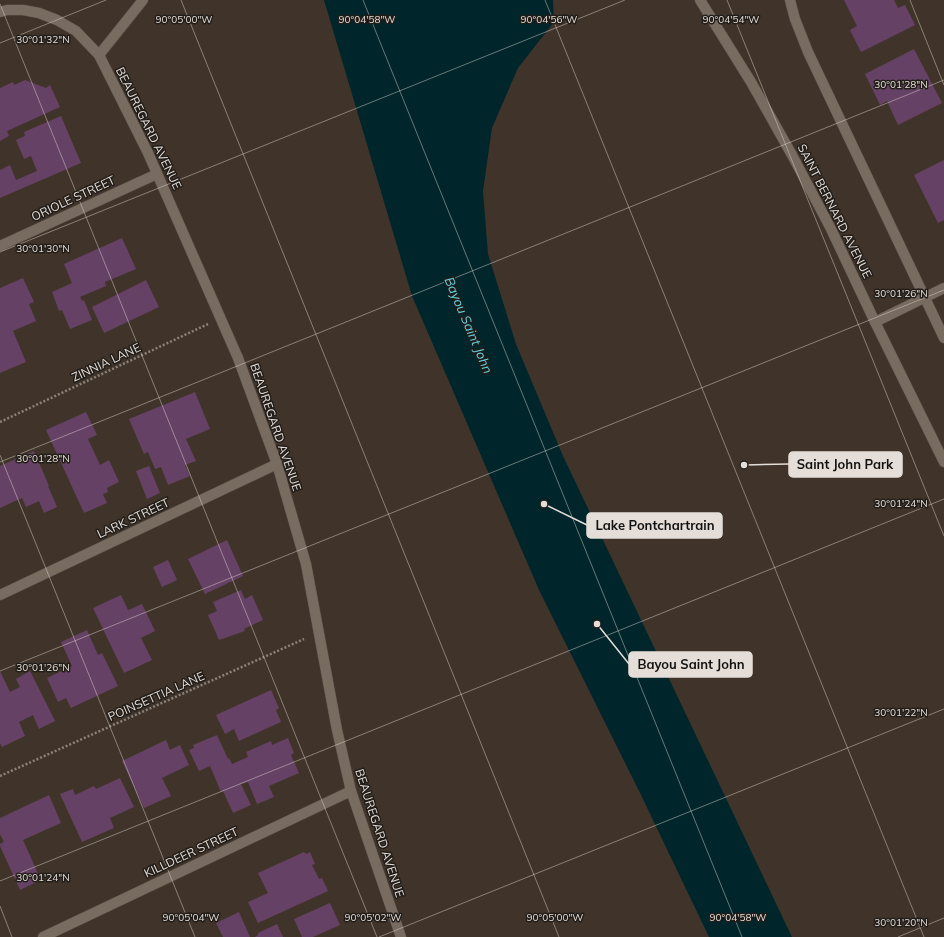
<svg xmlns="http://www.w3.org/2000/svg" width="944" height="937" font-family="Mulish,sans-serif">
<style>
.water{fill:#00262b}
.building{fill:#654165}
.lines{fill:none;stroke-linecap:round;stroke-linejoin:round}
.minor-casing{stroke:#5b524a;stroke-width:11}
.path{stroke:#8b827a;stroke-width:2.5;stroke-dasharray:2 2;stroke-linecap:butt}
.minor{stroke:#786b60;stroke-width:10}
.ticks{fill:none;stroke:#e5ded8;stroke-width:1;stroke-opacity:0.45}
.labels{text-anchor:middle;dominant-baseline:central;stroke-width:3;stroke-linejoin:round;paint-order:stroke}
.street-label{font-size:12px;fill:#e5ded8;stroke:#221d19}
.water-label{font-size:13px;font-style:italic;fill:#63d1e2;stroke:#221d19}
.ticks-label{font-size:10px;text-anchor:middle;fill:#e5ded8;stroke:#221d19;stroke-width:3;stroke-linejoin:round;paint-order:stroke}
.leader{fill:none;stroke:#e5ded8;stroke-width:1.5}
.callout-dot{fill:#e5ded8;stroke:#221d19;stroke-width:1.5}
.callout{fill:#e5ded8;stroke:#e5ded8;stroke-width:1.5}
.callout-label{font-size:13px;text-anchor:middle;font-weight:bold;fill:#111}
</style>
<rect width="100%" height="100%" fill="#40342a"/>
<path class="water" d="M324 0H553L554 22 518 68 492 128 483 191 488 254 516 344 563 456 792 937H709L640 793 539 590 412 296Z"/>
<g class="building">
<path d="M844 0H894L898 8 905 5 915 25 861 52 850 30 857 26Z"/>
<path d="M914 49 942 103 898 125 887 101 880 105 865 74Z"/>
<path d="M25 80 46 88 50 85 60 107 7 131 9 136 0 141V88L13 82 14 85Z"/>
<path d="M61 116 81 163 0 198V170L10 165 16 180 37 171 31 156 24 159 16 140 25 136 24 132Z"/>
<path d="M944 160V220L938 223 914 175Z"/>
<path d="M122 238 136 269 105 282 106 286 80 297 82 301 84 300 92 320 70 329 62 310 59 311 52 292 72 283 64 264Z"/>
<path d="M23 278 34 302 29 304 36 321 13 331 26 362 0 373V288Z"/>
<path d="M146 280 159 307 104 333 92 307Z"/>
<path d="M195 392 210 429 186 439 196 461 185 465 190 476 168 485 161 467 155 469 148 452 144 454 129 419Z"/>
<path d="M86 412 97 435 88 439 100 465 109 460 119 482 107 488 108 492 103 494 107 503 84 513 46 430Z"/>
<path d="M34 451 49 486H48L57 507 44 513 39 501 26 507 22 498 0 508V466Z"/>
<path d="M149 466 160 493 147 499 136 471Z"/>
<path d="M227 540 243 576 205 594 188 559Z"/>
<path d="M168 560 177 580 162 587 153 567Z"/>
<path d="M241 590 245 599 252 595 263 620 244 629 245 631 219 640 208 615 217 611 213 602Z"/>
<path d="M121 595 128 610 142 604 155 631 141 638 152 660 124 673 93 608Z"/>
<path d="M87 630 98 655 102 653 118 686 71 708 66 698 58 702 47 678 72 666 61 642Z"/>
<path d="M0 671 10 692 20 687 16 679 30 671 55 721 39 729 33 715 19 722 25 736 2 747 0 743Z"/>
<path d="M271 690 279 708 276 710 281 722 239 741 234 729 225 734 216 715Z"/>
<path d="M217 735 228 759 229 758 232 764 248 757 246 752 271 741 272 745 288 738 294 753 291 755 299 773 269 786 274 797 257 804 248 782 241 784 251 805 233 813 223 791 221 792 210 766 199 771 189 750 194 748 193 745Z"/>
<path d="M166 740 170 750 180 745 189 765 162 778 171 796 144 808 122 761Z"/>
<path d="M120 778 134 807 110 818 114 828 82 842 60 794 73 789 75 795 94 786 96 789Z"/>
<path d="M49 795 61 823 23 840 41 880 20 890 0 846V844L4 842 0 834V818Z"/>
<path d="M304 852 306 854 310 852 315 864 312 865 319 879 322 878 328 891 258 923 248 902 268 893 258 873Z"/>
<path d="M330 903 340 925 313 937H302L294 919Z"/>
<path d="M239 912 250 937H223L216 923Z"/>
<path d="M277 924 283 937H255L258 935V933Z"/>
</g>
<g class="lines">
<g class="minor-casing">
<g id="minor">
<path d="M700 0 751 82 792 155 831 229 875 322 944 462"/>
<path d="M790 0 795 19 808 52 944 338"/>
<path d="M0 12 7 10H23L39 13 57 20 76 31 99 55 148 153 238 358 277 464 306 564 337 730 351 791 401 937"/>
<path d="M99 55 143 0"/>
<path d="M0 246 157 174"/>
<path d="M875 322 944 288"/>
<path d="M0 595 277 464"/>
<path d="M43 937 351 791"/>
</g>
</g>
<g class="path">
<path d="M0 422 208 324"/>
<path d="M0 776 304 639"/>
</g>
<use href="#minor" class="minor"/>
</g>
<path class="ticks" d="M181 0 559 937M363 0 742 937M545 0 924 937M727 0 944 536M910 0 944 85M0 4 377 937M0 43 106 0M0 252 625 0M0 455 195 937M0 462 944 80M0 671 944 290M0 881 944 499M0 906 12 937M379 937 944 709M898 937 944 918"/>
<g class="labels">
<g class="street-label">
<text transform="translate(149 128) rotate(64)">BEAUREGARD AVENUE</text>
<text transform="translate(73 198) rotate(-25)">ORIOLE STREET</text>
<text transform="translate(835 211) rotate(63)">SAINT BERNARD AVENUE</text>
<text transform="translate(106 362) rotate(-25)">ZINNIA LANE</text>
<text transform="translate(276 427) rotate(71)">BEAUREGARD AVENUE</text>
<text transform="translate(133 518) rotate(-25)">LARK STREET</text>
<text transform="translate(156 696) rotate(-24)">POINSETTIA LANE</text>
<text transform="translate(380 833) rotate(72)">BEAUREGARD AVENUE</text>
<text transform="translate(191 852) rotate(-25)">KILLDEER STREET</text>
</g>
<g class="water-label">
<text transform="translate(469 325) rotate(67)">Bayou Saint John</text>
</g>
</g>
<g class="ticks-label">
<text x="184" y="23">90°05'00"W</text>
<text x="367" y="23">90°04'58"W</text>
<text x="549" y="23">90°04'56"W</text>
<text x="731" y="23">90°04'54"W</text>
<text x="43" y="43">30°01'32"N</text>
<text x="901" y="88">30°01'28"N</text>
<text x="43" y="252">30°01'30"N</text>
<text x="901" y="297">30°01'26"N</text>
<text x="43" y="462">30°01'28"N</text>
<text x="901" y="507">30°01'24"N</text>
<text x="43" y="671">30°01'26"N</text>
<text x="901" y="716">30°01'22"N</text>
<text x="43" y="881">30°01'24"N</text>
<text x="191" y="921">90°05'04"W</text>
<text x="373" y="921">90°05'02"W</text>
<text x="555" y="921">90°05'00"W</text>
<text x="738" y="921">90°04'58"W</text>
<text x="901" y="926">30°01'20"N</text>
</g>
<path class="leader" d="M744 465L789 464M544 504L587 525M597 624L629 664"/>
<g class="callout-dot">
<circle cx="744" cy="465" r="4"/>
<circle cx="544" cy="504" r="4"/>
<circle cx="597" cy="624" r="4"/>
</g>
<g class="callout">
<rect x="789" y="452" width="113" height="25" rx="4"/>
<rect x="587" y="513" width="135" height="25" rx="4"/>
<rect x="629" y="652" width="123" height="25" rx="4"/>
</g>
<g class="callout-label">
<text x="845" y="469">Saint John Park</text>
<text x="655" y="530">Lake Pontchartrain</text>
<text x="691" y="669">Bayou Saint John</text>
</g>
</svg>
